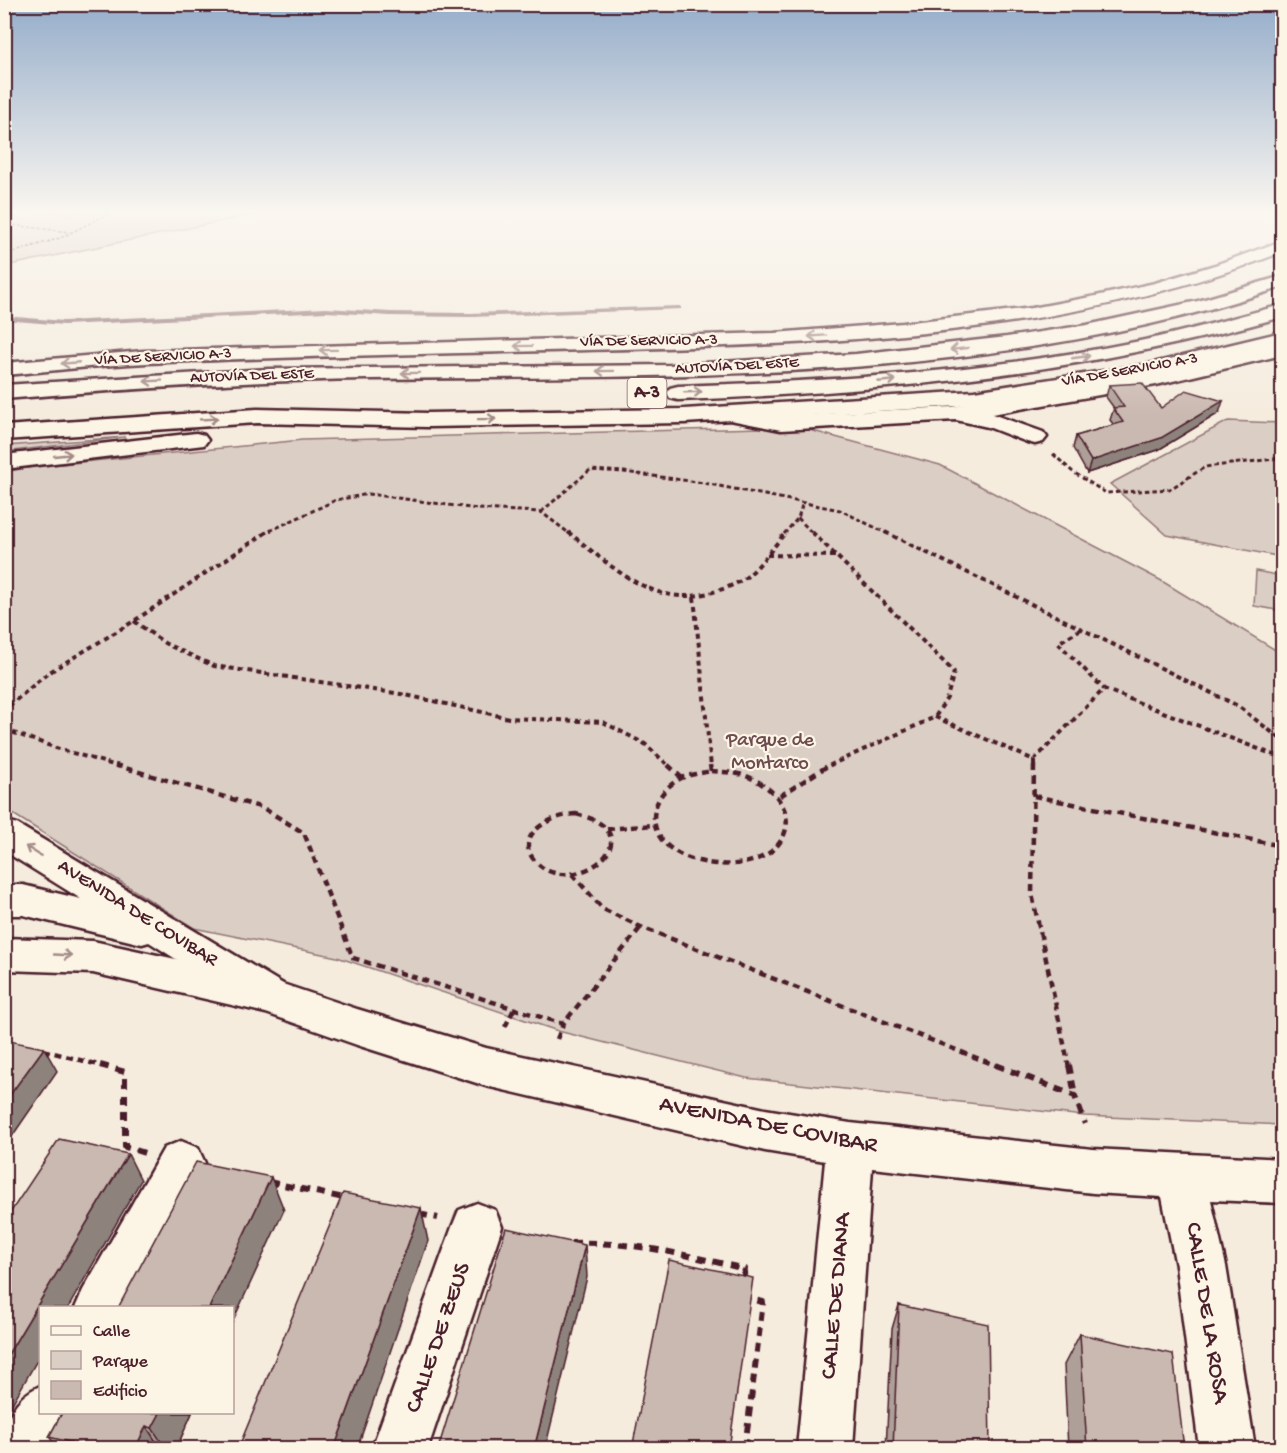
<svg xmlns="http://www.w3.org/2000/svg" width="1287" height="1453" font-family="'Gochi Hand',sans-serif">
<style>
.green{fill:#dbcec4;stroke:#927678;stroke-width:1.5}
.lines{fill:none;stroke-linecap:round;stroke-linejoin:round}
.stream{fill:#8c6e70;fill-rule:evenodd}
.minor-casing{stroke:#4a1f2b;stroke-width:5}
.major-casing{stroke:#4a1f2b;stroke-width:5}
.highway-casing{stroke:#4a1f2b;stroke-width:5}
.path-far4{stroke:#4a1f2b;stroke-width:2;stroke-dasharray:3 2;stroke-linecap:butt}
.path-far3{stroke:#4a1f2b;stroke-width:3;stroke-dasharray:4.5 3;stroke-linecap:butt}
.path-far2{stroke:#4a1f2b;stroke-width:4;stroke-dasharray:5 4;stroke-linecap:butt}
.path-far1{stroke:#4a1f2b;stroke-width:4.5;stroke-dasharray:7 5;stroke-linecap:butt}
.path{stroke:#4a1f2b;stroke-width:6;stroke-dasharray:9 7;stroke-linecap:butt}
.minor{fill:#fcf5e5;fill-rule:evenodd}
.major{fill:#fcf5e5;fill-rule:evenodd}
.highway{fill:#fcf5e5;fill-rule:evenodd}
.wall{fill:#ae9f98;stroke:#4a1f2b;stroke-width:1.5}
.shaded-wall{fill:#8d827c;stroke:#4a1f2b;stroke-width:1.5}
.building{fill:#cab9b1;stroke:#4a1f2b;stroke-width:1.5}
.oneway{stroke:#a38a88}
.labels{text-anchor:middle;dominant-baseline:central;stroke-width:4.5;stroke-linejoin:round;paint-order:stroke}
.far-street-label{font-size:16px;fill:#4a1f2b;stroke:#fcf5e5}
.shield{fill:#fcf5e5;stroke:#7f5f63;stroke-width:1.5}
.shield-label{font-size:18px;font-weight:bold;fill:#4a1f2b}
.park-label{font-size:20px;fill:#6e4b51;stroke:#fcf5e5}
.street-label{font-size:20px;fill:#4a1f2b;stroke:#fcf5e5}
.near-street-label{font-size:24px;fill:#4a1f2b;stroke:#fcf5e5}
</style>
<rect width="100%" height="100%" fill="#f5ecde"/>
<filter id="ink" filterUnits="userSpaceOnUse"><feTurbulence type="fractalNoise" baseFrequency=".0167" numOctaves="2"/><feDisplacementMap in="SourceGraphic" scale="12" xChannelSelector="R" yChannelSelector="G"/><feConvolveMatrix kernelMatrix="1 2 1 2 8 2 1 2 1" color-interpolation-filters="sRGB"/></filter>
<g filter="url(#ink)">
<g class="green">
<path d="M5 212H266L5 266Z"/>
<path d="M1228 421 1282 423V557L1167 535 1110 484Z"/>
<path d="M798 427 940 465 1160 580 1282 654V1125L1084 1116 746 1078 558 1031 337 957 194 928 5 809 4 472 32 467 302 440Z"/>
<path d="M125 437 5 452V446Z"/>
<path d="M1256 571 1282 576V611L1254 606Z"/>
</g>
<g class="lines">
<path class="stream" d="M679 306 681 307V309L470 317 390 316 326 312 64 325 4 320V316L64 321 326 308 390 312 470 313Z"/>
<g class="minor-casing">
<g id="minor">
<path d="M1282 343V355L1156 385 992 414 1043 432 1047 437 1043 442 1035 444 1027 442 988 427 956 420 781 430 725 419 722 414 725 409 733 407 781 416 952 407 1156 373Z"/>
<path d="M4 938 93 941 268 979 357 1009 486 1048 765 1109 850 1123 1093 1149 1282 1159V1203L1211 1200 1226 1266 1255 1448H1199L1176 1266 1162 1197 1093 1193 872 1168 853 1448H797L825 1161 765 1151 486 1086 357 1045 266 1013 93 973 4 970Z"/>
<path d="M181 1141 198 1148 205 1163 129 1308H75L83 1290 164 1148Z"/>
<path d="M477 1203 495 1210 502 1227 428 1448H372L452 1227 459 1210Z"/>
<path d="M40 1386V1412H72L55 1448H4C4 1421 14 1397 40 1386Z"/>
</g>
</g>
<g class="major-casing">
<g id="major">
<path d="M1282 241V252C1057 339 825 344 587 350 440 354 293 356 147 363 99 365 52 371 4 375V363L143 351 774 333 903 323 1032 308 1096 296 1155 283 1215 265Z"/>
<path d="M1282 332V344L1149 376 974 405 684 423 428 427 257 423 4 440V426L257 409 428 413 684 409 974 391 1149 364Z"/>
<path d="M196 433 204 435 208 440 204 445 4 469V455Z"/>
<path d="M4 820 17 824 283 984 289 996 283 1008 268 1013 253 1008 149 942 142 944 23 915H4V885H23L81 899 4 851Z"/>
</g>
</g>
<g class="highway-casing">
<g id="highway">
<path d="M1282 276V287C988 386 672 375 366 379 245 381 125 389 4 399V385L269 369 670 365 856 354 1007 337 1087 325 1198 301Z"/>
<path d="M1282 305V317C1080 374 887 392 678 400L670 398 667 393 670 388 678 386C833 381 988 372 1140 341 1188 331 1235 317 1282 305Z"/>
</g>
</g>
<g class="path-far4">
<path d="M4 224 69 232"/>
<path d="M4 255 60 238 112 212"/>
</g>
<g class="path-far3">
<path d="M1053 454 1073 472 1106 493 1170 489 1205 467 1282 458"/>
<path d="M541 512 590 470 624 472 704 483 840 510 888 534"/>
<path d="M798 518 813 534"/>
<path d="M263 534 336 500 369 494 477 509 541 512 570 534"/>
<path d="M784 534 798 518 803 502"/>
</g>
<g class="path-far2">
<path d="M568 532C611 565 651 608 709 593 722 590 739 584 750 574 763 562 774 546 786 532"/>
<path d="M812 532 954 672 947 698 935 717 826 767"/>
<path d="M885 532 1238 706 1282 740"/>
<path d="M767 555 836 556"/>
<path d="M694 597 711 767"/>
<path d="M134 621 166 644 214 666 401 694 509 718 603 722 645 744 670 767"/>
<path d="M1081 629 1058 643 1104 689"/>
<path d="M935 717 1034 760V767"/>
<path d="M1034 760 1104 689 1274 755 1282 754"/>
<path d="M120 767 56 748 6 730 9 706 48 673 134 621 267 532"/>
</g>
<g class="path-far1">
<path d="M115 765 263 808 304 833 353 958 563 1024"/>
<path d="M668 765 682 778"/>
<path d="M710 765 711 771"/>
<path d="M1034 765 1032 894 1069 1067"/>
<path d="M711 771C721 772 733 772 743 775 774 785 803 817 776 847 751 874 684 868 662 840 644 817 659 787 684 777 693 774 702 773 711 771Z"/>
<path d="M780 796 829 765"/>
<path d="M1034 796 1282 846"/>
<path d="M576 814C583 816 592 818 598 822 640 848 571 895 538 864 509 837 550 815 576 814Z"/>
<path d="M607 829 654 825"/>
<path d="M572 874 603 909 641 927 1000 1067"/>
<path d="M505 1027 514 1009"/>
<path d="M557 1039 563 1024 641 927"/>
<path d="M43 1050 106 1067"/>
</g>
<g class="path">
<path d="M100 1065 125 1072V1147L145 1153"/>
<path d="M996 1065 1075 1096 1085 1124"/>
<path d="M1069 1065 1075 1095"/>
<path d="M269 1182 344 1198"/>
<path d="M419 1214 438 1218"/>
<path d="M571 1243C631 1241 687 1255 745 1269L743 1280"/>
<path d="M745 1448 763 1302 747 1298"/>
</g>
<use href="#minor" class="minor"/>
<use href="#major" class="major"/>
<use href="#highway" class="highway"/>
</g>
<g class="wall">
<path d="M1109 385 1161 408 1219 413 1158 450 1087 473 1073 448 1076 436 1114 425 1110 420 1114 408 1106 397Z"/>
<path d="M899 1305 990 1449H886L892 1329Z"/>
<path d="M1080 1334 1184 1449H1068L1064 1365Z"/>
<path d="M62 1413H192L176 1449H59L49 1437Z"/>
</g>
<g class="shaded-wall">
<path d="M1223 401 1219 413 1158 450 1087 473 1091 461Z"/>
<path d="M44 1048 57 1071 4 1148V1103Z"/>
<path d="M128 1154 141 1180 68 1308H40V1355L4 1418V1361Z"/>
<path d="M271 1177 284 1210 232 1323V1308H209Z"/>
<path d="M421 1208 428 1241 357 1449H334Z"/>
<path d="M585 1245 587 1277 545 1449H534Z"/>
<path d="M160 1413H192L176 1449H166L152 1428Z"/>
<path d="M146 1426 161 1449H135Z"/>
</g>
<g class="building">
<path d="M1142 383 1161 408 1186 390 1223 401 1161 438 1091 461 1076 436 1123 422 1113 408 1124 407 1109 385Z"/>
<path d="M4 1040 44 1048 4 1103Z"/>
<path d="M59 1139 128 1154 4 1361V1222Z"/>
<path d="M196 1162 271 1177 209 1308H118Z"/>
<path d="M343 1193 421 1208 334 1449H238Z"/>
<path d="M506 1228 585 1245 534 1449H438Z"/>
<path d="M669 1260 753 1278 729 1449H632Z"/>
<path d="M899 1305 988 1324 990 1449H893Z"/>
<path d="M1080 1334 1173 1354 1184 1449H1087Z"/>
<path d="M62 1413H160L152 1428 146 1426 135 1449H99L49 1437Z"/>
</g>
<defs><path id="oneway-shaft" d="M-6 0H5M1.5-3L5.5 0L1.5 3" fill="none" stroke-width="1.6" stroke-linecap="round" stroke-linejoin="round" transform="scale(1.5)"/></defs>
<g class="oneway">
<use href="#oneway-shaft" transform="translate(817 336) rotate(176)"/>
<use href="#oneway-shaft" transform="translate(523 346) rotate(179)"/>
<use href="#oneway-shaft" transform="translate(959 349) rotate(173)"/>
<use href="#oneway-shaft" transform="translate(328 350) rotate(179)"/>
<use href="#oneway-shaft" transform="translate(1081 357) rotate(-8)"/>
<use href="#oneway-shaft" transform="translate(70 363) rotate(175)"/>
<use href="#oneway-shaft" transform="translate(605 371) rotate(179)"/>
<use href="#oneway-shaft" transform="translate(410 373) rotate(179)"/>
<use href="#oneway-shaft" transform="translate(153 381) rotate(177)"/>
<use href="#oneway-shaft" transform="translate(887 381) rotate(-5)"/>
<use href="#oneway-shaft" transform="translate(693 392) rotate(-2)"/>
<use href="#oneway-shaft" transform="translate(209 419) rotate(-3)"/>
<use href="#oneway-shaft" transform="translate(487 419) rotate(-1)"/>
<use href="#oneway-shaft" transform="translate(63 455) rotate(-6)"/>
<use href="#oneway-shaft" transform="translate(33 851) rotate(-148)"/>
<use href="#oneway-shaft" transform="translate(63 955) rotate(3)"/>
</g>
</g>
<linearGradient id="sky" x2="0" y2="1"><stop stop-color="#95adca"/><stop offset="0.51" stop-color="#faf6f0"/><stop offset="1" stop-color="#faf6f0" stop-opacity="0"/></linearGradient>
<rect width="1287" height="416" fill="url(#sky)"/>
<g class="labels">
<g class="far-street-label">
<text transform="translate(649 342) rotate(-1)">VÍA DE SERVICIO A-3</text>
<text transform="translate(163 358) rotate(-3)">VÍA DE SERVICIO A-3</text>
<text transform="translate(737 367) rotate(-3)">AUTOVÍA DEL ESTE</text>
<text transform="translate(1130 371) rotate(-10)">VÍA DE SERVICIO A-3</text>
<text transform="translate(252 377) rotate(-2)">AUTOVÍA DEL ESTE</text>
</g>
<rect class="shield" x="627.5" y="378" width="39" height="30" rx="4.5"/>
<g class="shield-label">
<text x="647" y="393">A-3</text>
</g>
<g class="park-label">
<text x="770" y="741">Parque de<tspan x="770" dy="23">Montarco</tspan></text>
</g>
<g class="street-label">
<text transform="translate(137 914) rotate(32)">AVENIDA DE COVIBAR</text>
</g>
<g class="near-street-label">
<text transform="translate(768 1126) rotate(11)">AVENIDA DE COVIBAR</text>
<text transform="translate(837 1296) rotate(-85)">CALLE DE DIANA</text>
<text transform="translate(1206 1313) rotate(81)">CALLE DE LA ROSA</text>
<text transform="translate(439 1338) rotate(-71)">CALLE DE ZEUS</text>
</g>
</g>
<rect width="1287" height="1453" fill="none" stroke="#fcf5e5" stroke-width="24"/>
<rect x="12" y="12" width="1263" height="1429" fill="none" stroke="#4a1f2b" stroke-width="2" filter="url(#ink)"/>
<rect x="39" y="1306" width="195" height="108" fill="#fcf5e5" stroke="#b59f9b" stroke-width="1.5"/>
<rect x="51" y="1326" width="30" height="9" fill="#fcf5e5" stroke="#b59f9b" stroke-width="1.5"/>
<text x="93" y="1336" font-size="18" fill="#4a1f2b">Calle</text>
<rect x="51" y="1351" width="30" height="18" fill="#dbcec4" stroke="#b59f9b" stroke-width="1.5"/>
<text x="93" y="1366" font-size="18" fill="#4a1f2b">Parque</text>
<rect x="51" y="1381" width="30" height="18" fill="#cab9b1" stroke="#b59f9b" stroke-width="1.5"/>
<text x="93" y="1396" font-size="18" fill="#4a1f2b">Edificio</text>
</svg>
